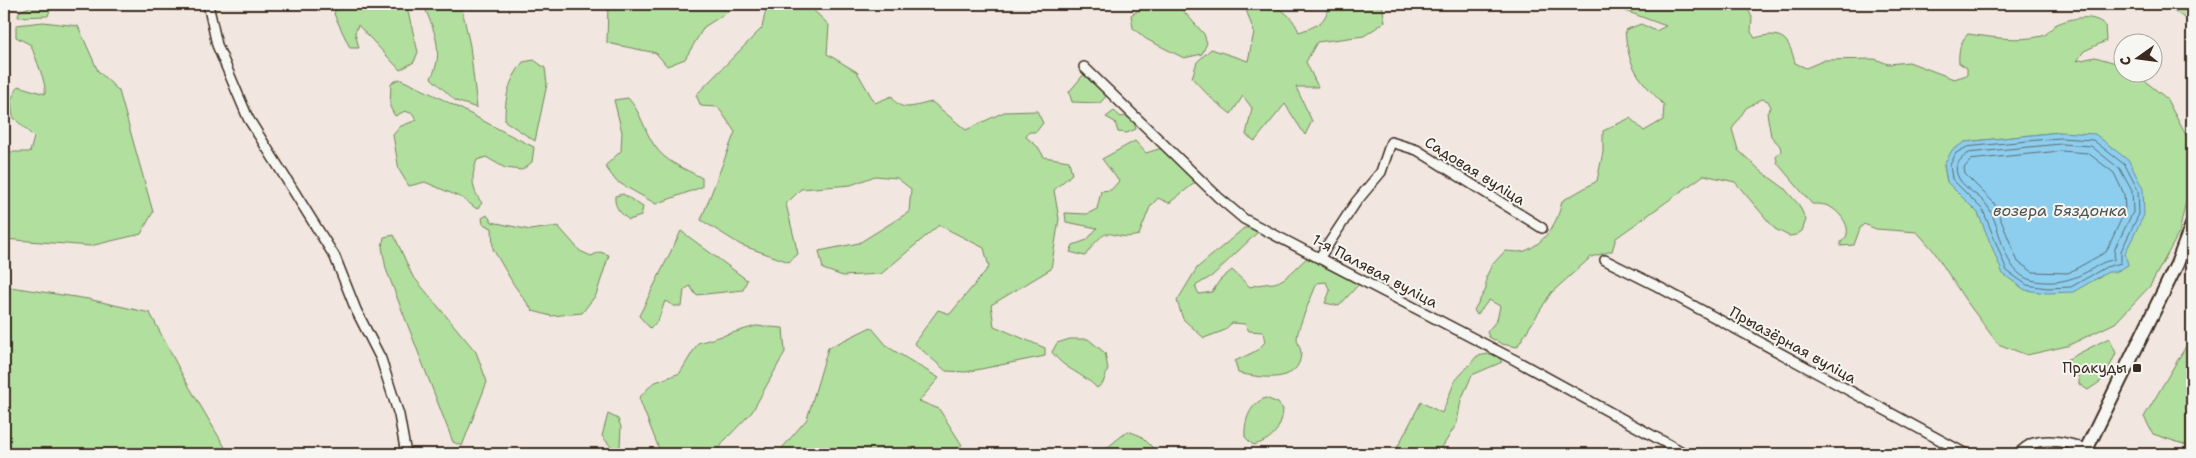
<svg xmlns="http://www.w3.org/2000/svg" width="2196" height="458" font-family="'Shantell Sans',sans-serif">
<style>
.green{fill:#b1df9e;stroke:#76845e;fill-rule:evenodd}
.water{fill:#8dceee;stroke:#6c8c9b}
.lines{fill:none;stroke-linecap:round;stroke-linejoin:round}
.shore{stroke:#5c6c71;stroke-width:1}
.street-casing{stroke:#3b2a1e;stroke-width:12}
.secondary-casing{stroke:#3b2a1e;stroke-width:16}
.street{stroke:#f6f6f2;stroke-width:9}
.secondary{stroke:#f6f6f2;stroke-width:12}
.poi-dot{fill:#3b2a1e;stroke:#f6f6f2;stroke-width:2}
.labels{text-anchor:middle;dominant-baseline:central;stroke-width:4;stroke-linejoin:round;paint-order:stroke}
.street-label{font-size:15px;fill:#3b2a1e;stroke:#f6f6f2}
.poi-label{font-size:15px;fill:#3b2a1e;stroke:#f6f6f2;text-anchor:end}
.water-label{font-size:16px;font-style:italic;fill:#505352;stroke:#f6f6f2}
</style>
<rect width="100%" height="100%" fill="#f1e6e0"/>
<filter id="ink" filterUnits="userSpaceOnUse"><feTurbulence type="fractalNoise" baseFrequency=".02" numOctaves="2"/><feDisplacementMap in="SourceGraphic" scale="10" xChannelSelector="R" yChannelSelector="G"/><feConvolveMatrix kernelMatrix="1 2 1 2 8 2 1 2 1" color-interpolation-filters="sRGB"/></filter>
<g filter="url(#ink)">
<g class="green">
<path d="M337 4H406L418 52 414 62 400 70 358 25 355 33 359 48H350L334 14Z"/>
<path d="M423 4H461L470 46 477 108 456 101 431 78C445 53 434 29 423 4Z"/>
<path d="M608 4H740L704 27 685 59 667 66 656 53 607 43Z"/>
<path d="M767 4H807L829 25 827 54 857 72 875 103 892 96C900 114 916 105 932 102L966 130 1004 112 1037 111 1043 123 1036 132H1029L1026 137 1038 147 1044 157 1069 161 1072 174 1054 190 1059 219 1051 269 991 305 994 326 1045 348V356L966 372 946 371 914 343 938 310 950 314 989 267 984 248 939 225 881 274 843 276 823 269 819 251 859 243 909 212 911 189 897 178 875 176 851 185 801 189 786 204 798 254 789 262 741 245 701 220 735 132 718 107 701 106 696 95 762 28Z"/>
<path d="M1149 4H1177L1204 34 1207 43 1202 54 1184 58 1146 39 1133 28 1131 15Z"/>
<path d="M1244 4C1270 4 1288 6 1299 32 1316 26 1326 24 1329 4H1382L1385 22 1364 36 1317 42 1306 62 1318 87H1296L1312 121 1305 135 1285 104 1255 141 1246 135 1252 108 1243 96 1231 114 1211 98 1192 78 1197 62 1211 49 1248 61 1254 32Z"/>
<path d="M1617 4H1745L1752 17 1751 32 1755 38C1782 30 1789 38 1795 63L1806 68 1825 60 1875 59 1888 64 1909 62 1954 79 1967 75V68L1959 63C1958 53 1960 41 1968 34 1991 37 2018 42 2042 36 2048 35 2051 27 2057 24 2072 18 2092 13 2105 25L2106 41 2084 51 2077 61 2095 57 2123 65 2124 72 2135 73 2166 98 2188 139 2190 183 2179 233 2150 286 2115 323 2067 346 2027 355 1998 344 1964 298 1933 250 1917 232 1876 229 1864 224 1860 228 1854 245 1841 246V242C1855 233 1843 215 1832 208 1826 204 1819 204 1812 204L1778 164 1776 157 1781 151 1780 146 1771 136 1767 113 1771 107 1768 101 1762 99 1746 108 1732 129 1738 150 1761 171 1784 188 1799 205 1806 220 1802 231 1796 235 1789 236 1775 229 1735 182 1704 175 1616 238 1612 251 1591 257 1551 293 1517 347 1502 344 1489 337 1487 332 1497 320 1500 306 1489 300 1477 315 1474 310 1486 289V277L1492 265 1505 251C1510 251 1519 253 1525 251 1546 242 1558 222 1562 201L1597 181 1603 152V131L1630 118 1644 131 1663 120 1664 105C1639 79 1628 68 1625 30L1641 24 1656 31 1666 26 1623 10ZM2060 132 2132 236 2116 272 2108 271 2098 279 1987 233 1978 213 1947 182 1944 165 1965 142Z"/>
<path d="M2160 4H2190L2191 22 2164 5Z"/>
<path d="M33 5 45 6 50 10 48 16 18 17 19 12Z"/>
<path d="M43 22 78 26 98 71 119 91 153 212 141 234 90 246 4 239V152H30L34 137 13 117 11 100 18 86 45 94C47 83 35 58 31 45L16 37V25Z"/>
<path d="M534 60 545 68 547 84 535 141 505 121C505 97 508 82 523 62Z"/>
<path d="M1085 73 1107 95 1100 103 1072 102 1069 92Z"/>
<path d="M399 79C445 98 488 125 534 147L532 162 522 170 505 168 486 157 477 160C471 176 471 189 482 203L477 209 462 198 425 182 409 186 399 170 393 135 401 126 417 120 413 114 405 111 395 116 390 107 391 83Z"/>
<path d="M628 98C641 112 644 130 654 145 666 163 684 168 702 178V187L656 204 616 181 605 166 621 151 622 132 614 100Z"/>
<path d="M1114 111 1121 117 1126 116 1134 121 1136 129 1127 133 1118 132 1115 122 1106 117Z"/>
<path d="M1135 141 1146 153 1162 148 1196 182 1169 203 1158 198 1150 207 1139 235C1108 243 1112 217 1085 256L1070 252 1073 245 1087 240 1097 228 1066 222 1065 213 1087 214 1097 209 1101 191 1111 190 1119 181 1102 159Z"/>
<path d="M623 194 643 207 641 216 629 220C620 213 614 207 615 196Z"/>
<path d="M487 215 492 222 530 230 558 226 580 251 591 256 600 252 609 255 596 295 582 313 551 316 533 311 514 285 493 249 492 228 483 224 482 218Z"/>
<path d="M1244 228H1254L1258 232 1212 276 1195 286 1199 294 1212 292 1220 280 1232 270 1250 287C1258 284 1266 284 1274 283 1286 281 1298 265 1307 258L1359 284 1339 306 1325 303 1330 291 1326 282 1317 283C1312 296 1298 326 1297 338 1297 343 1301 348 1301 353 1300 386 1257 377 1238 373L1235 361 1258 350 1265 342 1263 332 1249 331 1245 324 1232 323 1223 331 1204 338 1183 319 1177 301 1197 268Z"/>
<path d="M681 231 747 280 743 290 696 295 690 286 684 290 682 306H674L665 301 658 321 650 328 639 316Z"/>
<path d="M394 235 412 275 476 352 487 382 462 446 453 442 386 269 382 247 384 237Z"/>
<path d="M4 286 88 299 150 313 184 378 229 454H4Z"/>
<path d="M756 326 783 328 785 352 752 412 724 441 716 454H661L639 398 653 383 680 373 698 343Z"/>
<path d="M871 327 888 347 939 378 919 401 939 409 962 445 949 454H777L807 419 828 348Z"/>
<path d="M2192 336V447L2153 434 2144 417Z"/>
<path d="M2109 338 2116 353 2104 379 2088 390 2079 384V377L2067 368 2066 360Z"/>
<path d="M1070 339H1088L1105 353 1108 369 1103 383 1097 388C1083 373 1063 369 1052 352L1057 343Z"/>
<path d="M1495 353 1502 362 1472 375 1461 400 1457 423 1438 454H1394L1421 402 1442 413 1455 381 1477 356Z"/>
<path d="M1266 398 1278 403 1283 409C1282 428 1272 441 1253 445L1245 437C1244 421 1250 403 1266 398Z"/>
<path d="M608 414 618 419 621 427 620 447 612 448 602 436Z"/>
<path d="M1128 431 1141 436 1159 454H1099Z"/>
</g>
<path class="water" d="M2060 132 2095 134 2129 161 2143 189 2144 215 2125 253 2128 265 2116 272H2108L2073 292 2047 293 2025 290 2003 274 1978 213 1947 182 1944 165 1952 150 1965 142Z"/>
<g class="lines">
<g class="shore">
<path d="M2060 138 2093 140 2125 165 2138 190 2139 214 2121 251V263L2106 267 2071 287 2047 288 2027 285 2007 271 1983 210 1952 179 1950 165 1956 153 1967 147Z"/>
<path d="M2061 144 2091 146 2120 169 2132 191 2133 212 2115 248 2114 260C2103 261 2099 265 2090 270 2071 281 2053 285 2031 280 2002 272 2002 229 1988 207 1981 195 1961 188 1957 174 1954 164 1961 158 1969 153Z"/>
<path d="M2061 151 2088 153 2114 173 2124 194 2125 211 2106 252 2068 273 2033 272 2018 262 1994 203 1965 174 1964 168 1971 160Z"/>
</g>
<g class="street-casing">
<g id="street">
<path d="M208 4 217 45 248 118 335 257 356 310 381 359 399 415 406 454"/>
<path d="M1084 67 1218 197 1244 219 1515 360 1686 454"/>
<path d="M1320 257 1356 202 1381 172 1391 142 1417 150 1542 228"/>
<path d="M1605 260 1657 286 1966 454"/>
<path d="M2017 454C2022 451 2028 444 2034 443 2049 438 2072 443 2086 450"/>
</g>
</g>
<g class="secondary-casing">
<path id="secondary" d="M2084 454 2177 264 2192 225"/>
</g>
<use href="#street" class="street"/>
<use href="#secondary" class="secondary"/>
</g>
</g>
<rect class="poi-dot" x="2132" y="363" width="10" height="10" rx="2.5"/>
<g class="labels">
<g class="street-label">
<text transform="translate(1475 171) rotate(32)">Садовая вуліца</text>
<text transform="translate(1375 271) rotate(28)">1-я Палявая вуліца</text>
<text transform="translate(1793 345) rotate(29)">Прыазёрная вуліца</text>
</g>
<g class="poi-label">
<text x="2127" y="368">Пракуды</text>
</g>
<g class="water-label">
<text x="2060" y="210">возера Бяздонка</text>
</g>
</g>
<rect width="2196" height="458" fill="none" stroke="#f6f6f2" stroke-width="20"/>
<rect x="10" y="10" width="2176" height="438" fill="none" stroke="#3b2a1e" stroke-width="2" filter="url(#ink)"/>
<g transform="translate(2138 58) rotate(256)"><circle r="24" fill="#f6f6f2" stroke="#aba49d"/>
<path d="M0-4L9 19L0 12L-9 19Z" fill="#3b2a1e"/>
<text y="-8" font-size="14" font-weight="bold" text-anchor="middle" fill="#3b2a1e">С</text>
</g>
</svg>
